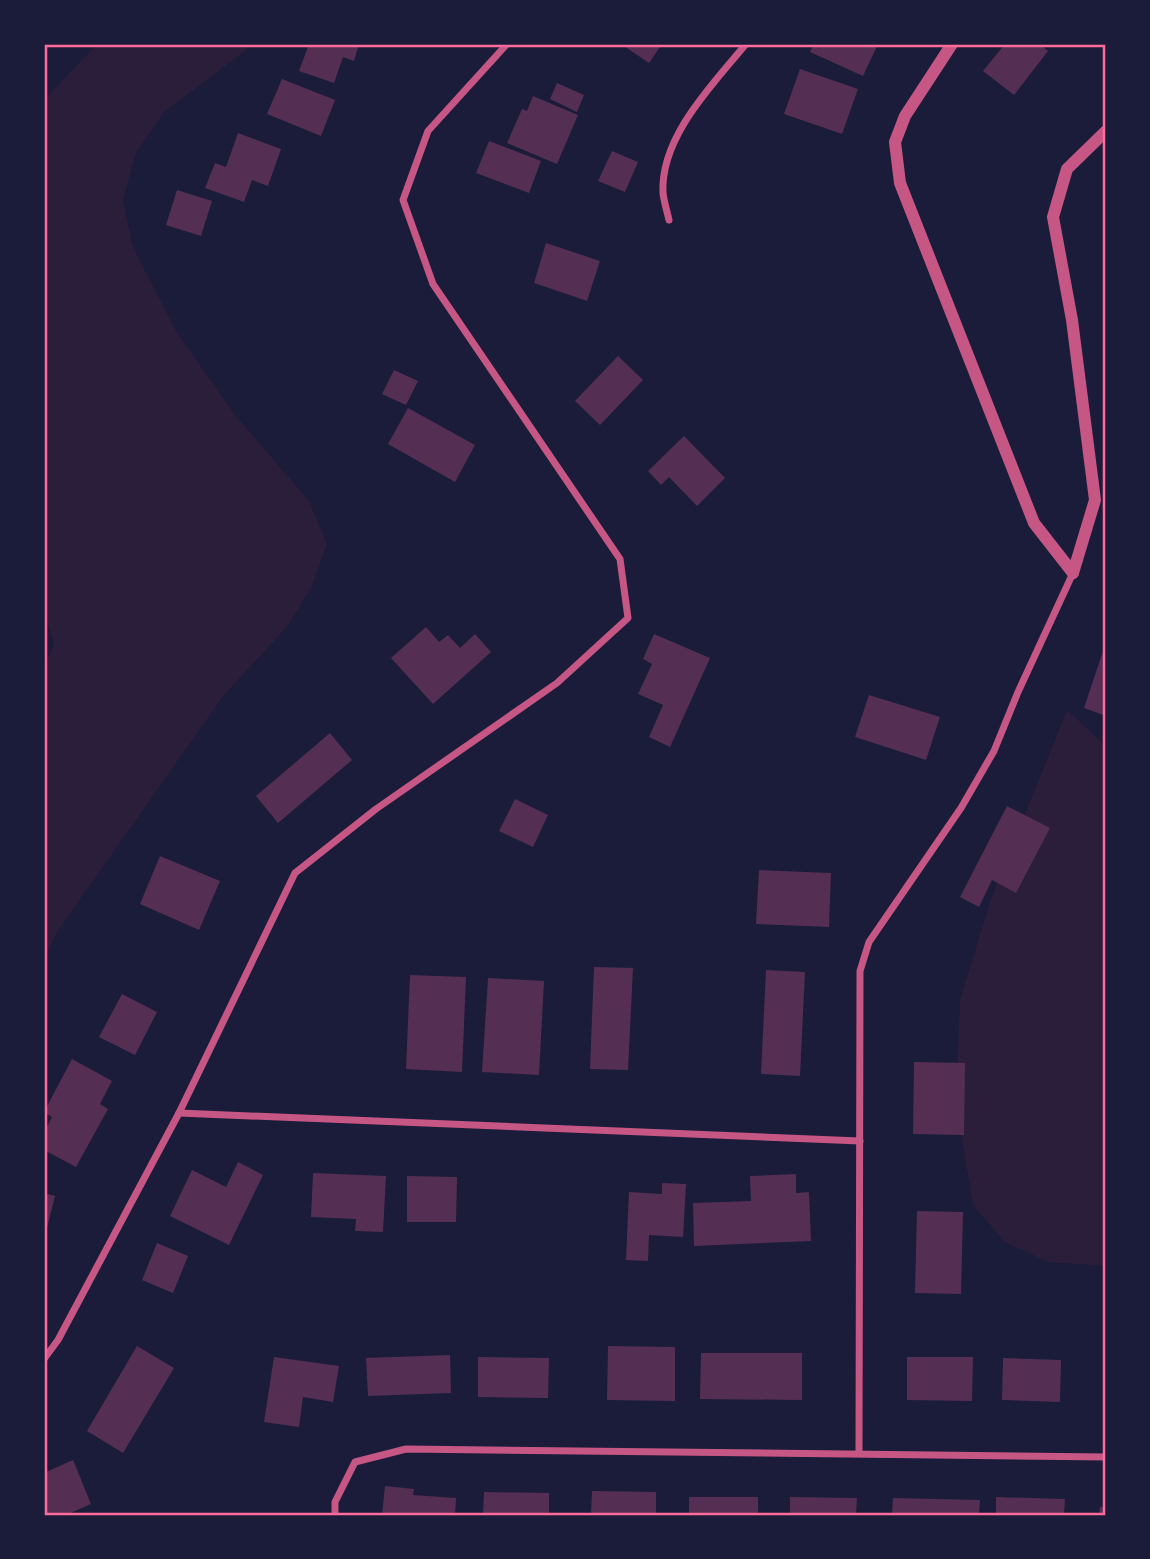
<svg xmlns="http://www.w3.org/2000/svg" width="1150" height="1559" font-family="Signika,sans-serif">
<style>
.green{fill:#2a1e3b}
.building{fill:#542f53}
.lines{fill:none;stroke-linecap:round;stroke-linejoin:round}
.minor{stroke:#c65784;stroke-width:7}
.tertiary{stroke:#c65784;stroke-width:12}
.neatline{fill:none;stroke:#ff6b9d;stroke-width:2.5}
</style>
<rect width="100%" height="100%" fill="#1b1b3a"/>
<g class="green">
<path d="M97 44H254L164 112 136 153 123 200 133 247 176 331 235 415 309 501 327 544 311 588 287 627 224 695 57 932 44 960V670L54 643 44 611V401L47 351 44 337V100Z"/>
<path d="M1067 710 1106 746V1266L1048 1262 1005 1242 973 1205 956 1104 960 1000 991 899Z"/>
</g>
<g class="building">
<path d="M309 44H359L354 61 343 57 334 83 299 71Z"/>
<path d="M621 44H662L649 63Z"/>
<path d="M814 44H878L863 76 810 52Z"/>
<path d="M1005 44H1040L1048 51 1014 95 983 71Z"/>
<path d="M800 69 858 89 842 134 784 114Z"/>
<path d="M282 79 335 100 321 136 267 114Z"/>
<path d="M557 83 584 95 577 112 550 99Z"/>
<path d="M533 96 578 115 557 164 507 143 522 109 527 111Z"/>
<path d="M238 133 281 149 268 186 252 180 244 202 205 188 215 163 226 167Z"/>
<path d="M489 141 541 161 529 193 476 173Z"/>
<path d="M612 151 638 162 625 192 598 181Z"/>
<path d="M177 190 212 201 201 236 166 225Z"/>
<path d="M546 243 600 261 587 301 534 283Z"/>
<path d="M618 356 643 380 600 425 575 401Z"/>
<path d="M394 370 418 381 406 405 382 394Z"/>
<path d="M408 408 475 445 455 482 388 444Z"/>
<path d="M684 436 725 478 697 506 669 477 661 485 648 471Z"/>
<path d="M426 627 439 642 448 635 460 648 475 634 491 652 433 704 391 658Z"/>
<path d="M654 634 710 658 670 747 649 737 663 705 638 694 652 664 643 659Z"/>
<path d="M1106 642V716L1084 708Z"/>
<path d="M869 695 940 717 926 760 855 737Z"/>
<path d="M330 733 352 760 278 823 256 796Z"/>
<path d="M515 799 548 815 533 847 499 831Z"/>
<path d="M1007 806 1050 828 1016 893 992 880 979 907 960 897Z"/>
<path d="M160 856 220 881 199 930 140 904Z"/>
<path d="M759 870 831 873 829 927 756 924Z"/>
<path d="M594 967 633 968 628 1070 590 1069Z"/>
<path d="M766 970 805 972 800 1076 761 1074Z"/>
<path d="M410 975 466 977 462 1072 406 1069Z"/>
<path d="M488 978 544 981 539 1075 482 1072Z"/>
<path d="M122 994 157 1012 135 1055 99 1037Z"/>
<path d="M72 1059 112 1081 100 1104 108 1109 76 1167 44 1150V1133L52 1117 44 1112Z"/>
<path d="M914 1062 965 1063 964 1135 913 1134Z"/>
<path d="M238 1162 263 1175 229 1245 170 1216 192 1170 226 1187Z"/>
<path d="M313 1173 386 1176 383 1232 355 1231 356 1219 311 1217Z"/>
<path d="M796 1174V1193L809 1192 811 1241 694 1246 693 1203 751 1201 750 1176Z"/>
<path d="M407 1176 457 1177 456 1222H407Z"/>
<path d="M662 1183 686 1184 683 1237 649 1235 648 1261 626 1260 629 1192 662 1194Z"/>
<path d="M44 1193 55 1196 45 1236H44Z"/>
<path d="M917 1211 963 1212 961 1294 915 1293Z"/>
<path d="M157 1243 188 1256 173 1293 142 1280Z"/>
<path d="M137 1346 174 1368 123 1453 87 1431Z"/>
<path d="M608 1346 675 1347V1401L607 1400Z"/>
<path d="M701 1353H802V1400L700 1399Z"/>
<path d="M450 1355 451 1393 368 1396 366 1358Z"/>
<path d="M274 1357 339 1366 333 1402 303 1397 299 1427 264 1422Z"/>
<path d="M478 1357 549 1358 548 1398 478 1397Z"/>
<path d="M907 1357H973L972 1401 907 1400Z"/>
<path d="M1003 1358 1061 1360 1060 1402 1002 1400Z"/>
<path d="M73 1460 91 1504 66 1515H44V1473Z"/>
<path d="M385 1486 414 1489 413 1495 456 1498 455 1515H382Z"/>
<path d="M592 1491 656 1492V1515H591Z"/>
<path d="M484 1492 549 1493V1515H483Z"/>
<rect x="689" y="1497" width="69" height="18"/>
<path d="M790 1497 857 1498 856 1515H790Z"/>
<path d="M996 1497 1065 1499 1064 1515H996Z"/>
<path d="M893 1498 980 1500 979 1515H892Z"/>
<path d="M1100 1507H1106V1515H1099Z"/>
</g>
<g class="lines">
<g class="minor">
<path d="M669 220C667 211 664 202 663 193 660 137 713 84 746 44"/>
<path d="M179 1113 860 1141"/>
<path d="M44 1359 58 1340 179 1113 295 873 376 809 557 683 628 618 620 559 433 284 403 200 428 131 507 44"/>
<path d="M859 1453 860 971 869 942 961 808 994 751 1018 692 1073 573"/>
<path d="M335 1515V1502L355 1462 406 1449 1106 1457"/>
</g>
<g class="tertiary">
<path d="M952 44 905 116 895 142 900 183 1034 523 1073 573"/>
<path d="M1073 573 1095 500 1072 320 1053 217 1067 169 1106 131"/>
</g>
</g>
<rect width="1150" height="1559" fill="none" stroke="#1b1b3a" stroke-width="91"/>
<rect x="46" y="46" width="1058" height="1468" class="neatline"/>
</svg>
